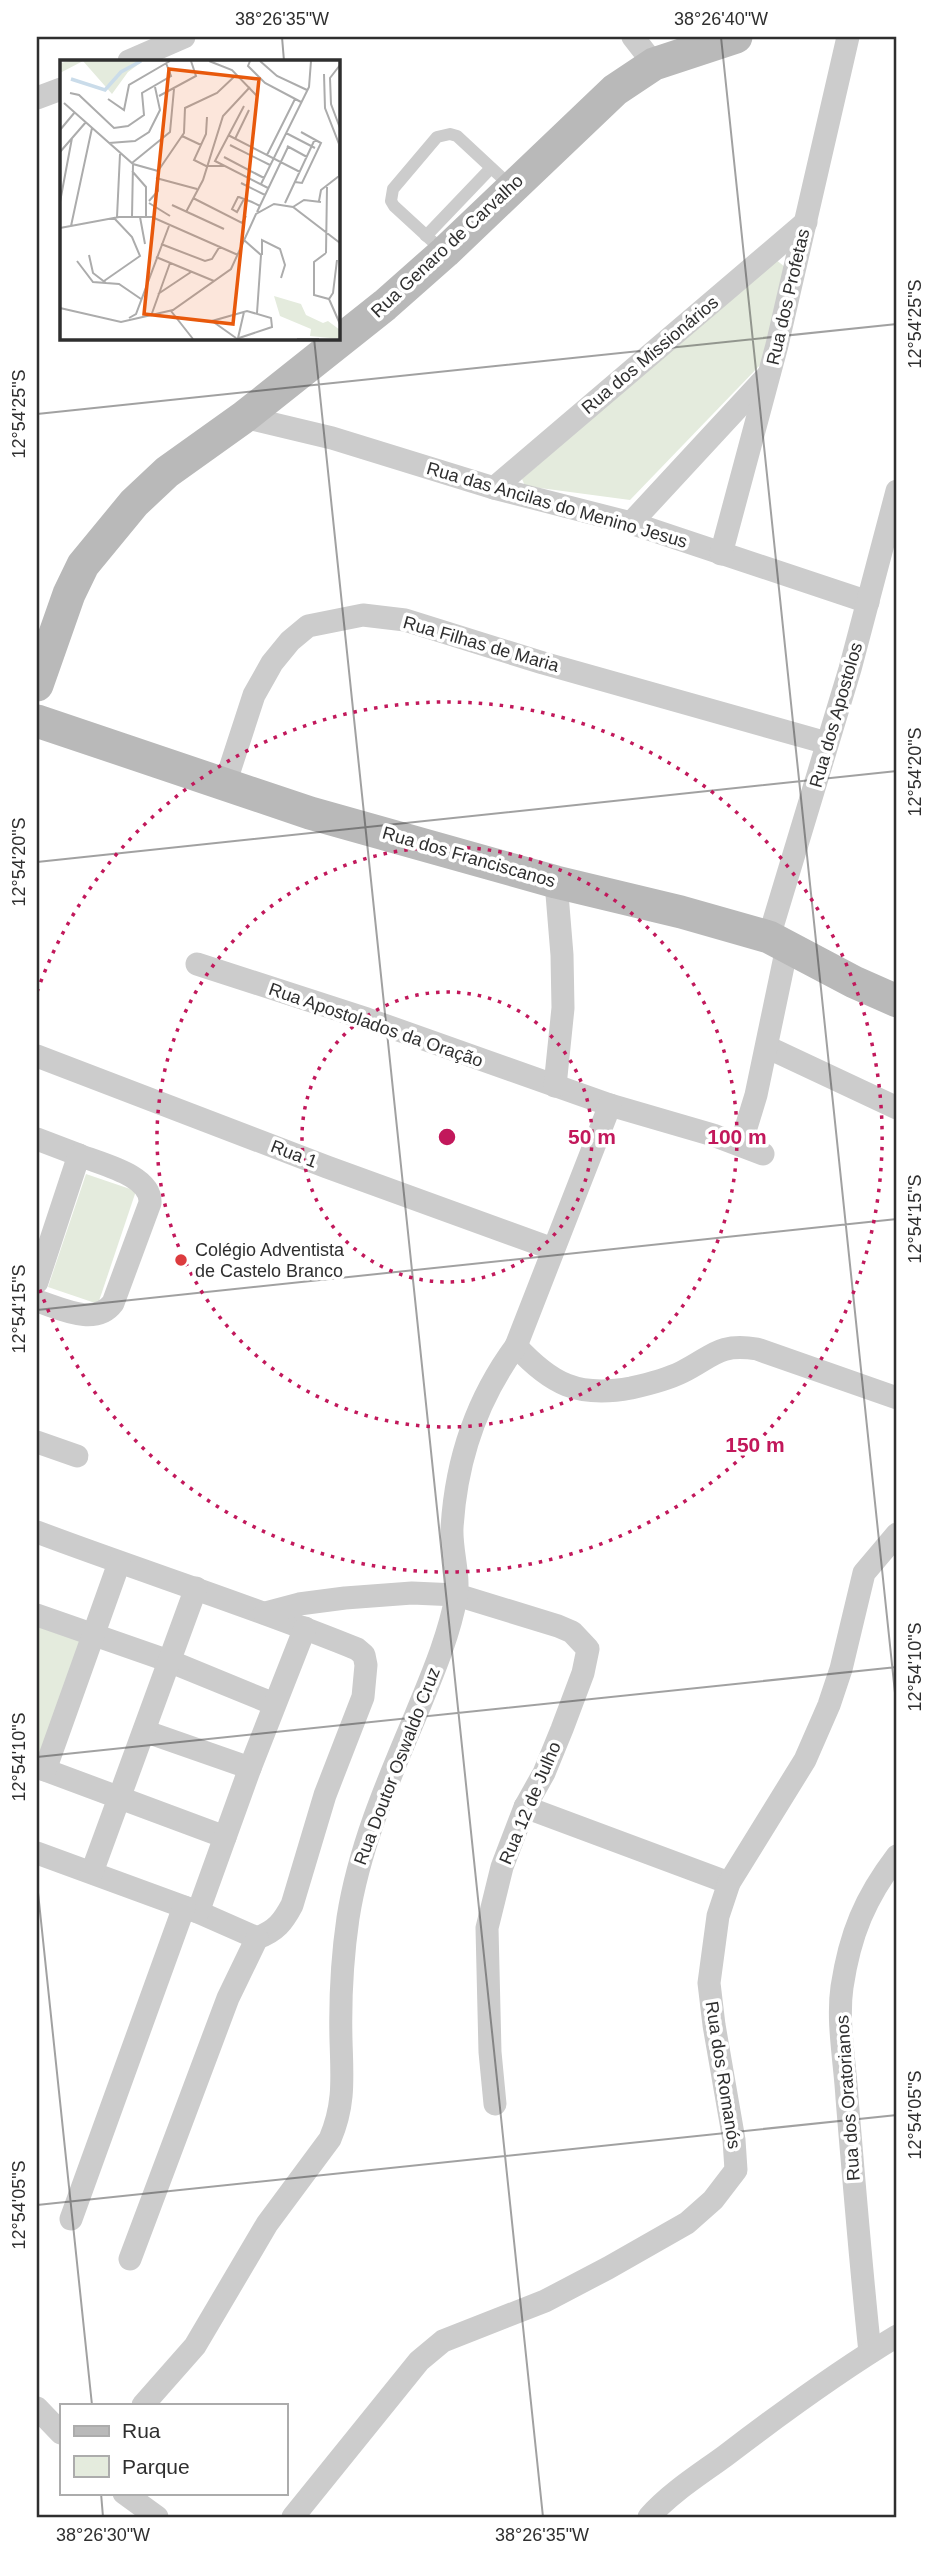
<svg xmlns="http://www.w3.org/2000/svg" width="934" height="2554" font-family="Arial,sans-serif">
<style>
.green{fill:#e4ebdd}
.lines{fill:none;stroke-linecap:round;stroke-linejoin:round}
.lane{stroke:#ccc;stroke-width:12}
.street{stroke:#ccc;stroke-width:23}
.secondary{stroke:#b9b9b9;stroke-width:33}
.ticks{fill:none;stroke:#2f2f2f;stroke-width:2;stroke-opacity:0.45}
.ring{fill:none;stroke:#c2185b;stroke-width:3.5;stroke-dasharray:3.5 7}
.poi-dot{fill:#dc3b3e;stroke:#fff;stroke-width:2.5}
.labels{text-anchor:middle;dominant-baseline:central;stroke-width:7;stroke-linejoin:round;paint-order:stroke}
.street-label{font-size:18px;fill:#2f2f2f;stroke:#fff}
.poi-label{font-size:18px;fill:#2f2f2f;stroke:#fff;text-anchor:start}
.inset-river{fill:none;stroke:#cadcea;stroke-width:3.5}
.inset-road{fill:none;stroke:#acacac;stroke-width:2}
.view{fill:#e8590c;fill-opacity:0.15;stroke:#e8590c;stroke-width:3.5}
.inset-edge{fill:none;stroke:#2f2f2f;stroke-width:3.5}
.centre{fill:#c2185b;stroke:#fff;stroke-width:3.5}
.ring-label{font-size:21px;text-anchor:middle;font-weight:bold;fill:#c2185b;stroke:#fff;stroke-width:7;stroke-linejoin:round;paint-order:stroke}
.neatline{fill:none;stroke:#2f2f2f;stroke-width:2.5}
.ticks-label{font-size:18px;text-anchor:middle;fill:#2f2f2f}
</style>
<rect width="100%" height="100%" fill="#fff"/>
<g class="green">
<path d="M775 259 785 267 765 360 630 500 525 486 522 479Z"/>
<path d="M86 1174 136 1191 98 1304 48 1287Z"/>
<path d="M37 1622 82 1638 41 1757 37 1755Z"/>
</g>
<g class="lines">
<g class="lane">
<path d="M426 236 491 168"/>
<path d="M443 251 394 206 391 201 393 189 437 137 450 134 457 136 512 187"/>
</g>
<g class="street">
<path d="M633 37 654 64"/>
<path d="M129 61 184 37"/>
<path d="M37 98 61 89"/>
<path d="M244 417 332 438 494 488 631 523 868 602"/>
<path d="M494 488 806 222"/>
<path d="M631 523 769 374"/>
<path d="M721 554 777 345 848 37"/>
<path d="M225 784 254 695 272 663 290 641 308 626 363 615 405 620 543 663 827 743"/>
<path d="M769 937 850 669 897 491"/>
<path d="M197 964 367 1019 610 1105 713 1135 763 1154"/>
<path d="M767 1047 897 1108"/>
<path d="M37 1056 327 1167 553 1249"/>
<path d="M555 1086 563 1008 562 955 556 882"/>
<path d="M37 1139 79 1155"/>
<path d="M741 1144 756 1095 787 947"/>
<path d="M37 1282 79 1155C100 1164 152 1175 150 1203L113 1303C95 1327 60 1308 37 1301"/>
<path d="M516 1346C551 1384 578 1398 631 1388 649 1384 666 1380 682 1372 714 1356 718 1343 757 1349L897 1398"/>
<path d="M37 1442 77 1456"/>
<path d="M37 1532C143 1572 252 1606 357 1649L364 1655 366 1665 363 1697 325 1795 292 1905C283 1922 276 1931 257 1938"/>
<path d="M265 1613 299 1604 345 1598 412 1593 457 1595 558 1626 572 1632 588 1649 583 1673 562 1729 544 1773 525 1807 502 1867 487 1928 490 2052 495 2104"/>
<path d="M37 1615 169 1661 274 1704"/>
<path d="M144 1731 250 1768"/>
<path d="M37 1767 225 1837"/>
<path d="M45 1770 119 1563"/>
<path d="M525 1807 729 1883"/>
<path d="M37 1853 198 1912 257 1938"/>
<path d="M92 1872 196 1588"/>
<path d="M198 1912 250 1768 305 1628"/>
<path d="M71 2219 184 1907"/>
<path d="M130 2259 228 1998 257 1938"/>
<path d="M870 2352C861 2268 854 2183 847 2098 845 2062 837 2022 842 1987 850 1934 865 1898 897 1856"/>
<path d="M143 2405 195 2346 267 2224 330 2139C345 2104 342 2077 341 2040 340 1999 342 1959 348 1918 359 1848 387 1783 415 1717 430 1680 449 1637 456 1597 460 1576 451 1551 452 1528 456 1461 476 1400 516 1346L610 1105"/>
<path d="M37 2408 61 2433"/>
<path d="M124 2493 157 2517"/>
<path d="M293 2517 419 2361 443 2341 545 2301 608 2268 687 2223 713 2200 736 2170 734 2140 714 2025 709 1983 718 1916 729 1883 805 1760 829 1705 841 1669 864 1573 897 1534"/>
<path d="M649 2517C670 2493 699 2475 725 2456 780 2414 837 2372 897 2336"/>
</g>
<g class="secondary">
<path d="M37 685 69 594 83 565 134 503 167 472 244 417 385 305 445 252 615 90 654 64 736 37"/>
<path d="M37 721 310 813 556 882 681 912 769 937 854 982 897 1001"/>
</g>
</g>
<path class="ticks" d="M282 37 284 61M721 37 897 1712M314 338 543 2517M37 414 897 324M37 862 897 771M37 1310 897 1219M37 1757 897 1667M37 1883 92 2405M37 2205 897 2115M101 2493 103 2517"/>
<g class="ring">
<circle cx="447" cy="1137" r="145"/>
<circle cx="447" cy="1137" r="290"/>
<path d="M37 992A435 435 0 1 1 37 1282"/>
</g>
<circle class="poi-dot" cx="181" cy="1260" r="7"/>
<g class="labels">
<g class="street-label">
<text transform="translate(447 246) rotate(-43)">Rua Genaro de Carvalho</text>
<text transform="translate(788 297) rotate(-77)">Rua dos Profetas</text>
<text transform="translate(650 355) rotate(-40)">Rua dos Missionários</text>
<text transform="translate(557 505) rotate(16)">Rua das Ancilas do Menino Jesus</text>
<text transform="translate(481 644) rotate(16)">Rua Filhas de Maria</text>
<text transform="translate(836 715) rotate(-74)">Rua dos Apostolos</text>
<text transform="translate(469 857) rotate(16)">Rua dos Franciscanos</text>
<text transform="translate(376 1025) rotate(19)">Rua Apostolados da Oração</text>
<text transform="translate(294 1154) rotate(21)">Rua 1</text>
<text transform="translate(397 1766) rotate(-69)">Rua Doutor Oswaldo Cruz</text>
<text transform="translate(530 1803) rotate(-67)">Rua 12 de Julho</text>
<text transform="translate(723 2075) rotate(81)">Rua dos Romanós</text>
<text transform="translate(848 2098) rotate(-94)">Rua dos Oratorianos</text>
</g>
<g class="poi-label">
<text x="195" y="1250">Colégio Adventista<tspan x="195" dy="21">de Castelo Branco</tspan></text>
</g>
</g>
<g transform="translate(60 60)">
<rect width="280" height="280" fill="#fff"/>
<path d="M10 1H83L68 12 52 34 23 1 0 13V3ZM214 236 241 244 246 255 263 263 268 261 280 270V279L250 276 251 269 220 256Z" fill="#e4ebdd"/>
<path class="inset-river" d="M11 19 45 30 61 12 81 1"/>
<path class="inset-road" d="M149 1 172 10 197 36M190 1 188 6 205 23 241 42M200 1 217 16 247 30M280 5 270 18 271 44 280 68M10 33 19 35 54 68 68 66 84 55 82 33 111 16 106 3M99 36 136 16 131 1M48 39 64 50 69 25 110 1M4 43 73 104 98 111M184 46 155 101 208 128M147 57 146 74 134 100 146 106H163M0 70 15 52M226 73 255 88M168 75 240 112M122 76 141 85M175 79 189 50M49 83 75 81 89 72 100 50 95 27M170 85 210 105M227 86 247 97M0 92 26 62M207 95 235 39M164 97 204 118M72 103 110 72 114 29M72 111 86 127V157M98 111 124 73 125 48 157 33 176 15M96 118 137 129M235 122 242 123 261 83 241 72M181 123 205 135M201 124 249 27 251 1M133 138 182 163 186 156M184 139 177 152 172 149 178 137H179L184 139 192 142 200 146M89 141 98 131 97 117M259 141 261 130 279 116V84L265 48 264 14M0 142 12 78M89 143 110 156M225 143 255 79M112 145 164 169M233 147 244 140 261 142M126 152 143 120 163 56 190 27M197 152 228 87M57 157 60 94M72 157 73 104M80 157 85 184M11 166 32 68M0 168 59 157H92L178 195M184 180 201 195 197 253M101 184 145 201 152 199 160 186M266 193 254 202V235L269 239 273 233 277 200M266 193 267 127M29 195 33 213 46 223M202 195V180L220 189 225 205 221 218M96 197 154 221M17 201 33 222 59 224 81 239M44 221 80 196 72 177 54 158M98 234 131 212M269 239 280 264M0 248 61 262 113 250 171 209 196 154 214 144 233 147 280 183M111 251 133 279M91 256 110 203M69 258 76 254 109 166M178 278 184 252M176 279 212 267 211 258 187 251 152 261 176 278M237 279H259"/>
<path class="view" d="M109 9 199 19 173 264 84 254Z"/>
<rect width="280" height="280" class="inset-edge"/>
</g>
<circle cx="447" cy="1137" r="10" class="centre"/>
<g class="ring-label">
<text x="592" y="1144">50 m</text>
<text x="737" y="1144">100 m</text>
<text x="755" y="1452">150 m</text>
</g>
<rect width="934" height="2554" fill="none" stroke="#ffffff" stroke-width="77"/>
<rect x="60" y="2404" width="228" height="91" fill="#ffffff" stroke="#acacac" stroke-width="2"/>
<rect x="74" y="2426" width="35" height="10" fill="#b9b9b9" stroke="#acacac" stroke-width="2"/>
<text x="122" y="2438" font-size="21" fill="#2f2f2f">Rua</text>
<rect x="74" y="2456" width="35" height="21" fill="#e4ebdd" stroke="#acacac" stroke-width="2"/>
<text x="122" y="2474" font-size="21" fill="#2f2f2f">Parque</text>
<rect x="38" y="38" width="857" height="2478" class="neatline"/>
<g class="ticks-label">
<text x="282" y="25">38°26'35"W</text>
<text x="721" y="25">38°26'40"W</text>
<text transform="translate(915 324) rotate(-90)" y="6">12°54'25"S</text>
<text transform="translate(19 414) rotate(-90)" y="6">12°54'25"S</text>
<text transform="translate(915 772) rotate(-90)" y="6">12°54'20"S</text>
<text transform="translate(19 862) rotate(-90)" y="6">12°54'20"S</text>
<text transform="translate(915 1219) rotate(-90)" y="6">12°54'15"S</text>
<text transform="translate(19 1309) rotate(-90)" y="6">12°54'15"S</text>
<text transform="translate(915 1667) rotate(-90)" y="6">12°54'10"S</text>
<text transform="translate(19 1757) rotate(-90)" y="6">12°54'10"S</text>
<text transform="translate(915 2115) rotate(-90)" y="6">12°54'05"S</text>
<text transform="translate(19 2205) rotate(-90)" y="6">12°54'05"S</text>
<text x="103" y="2541">38°26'30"W</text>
<text x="542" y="2541">38°26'35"W</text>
</g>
</svg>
